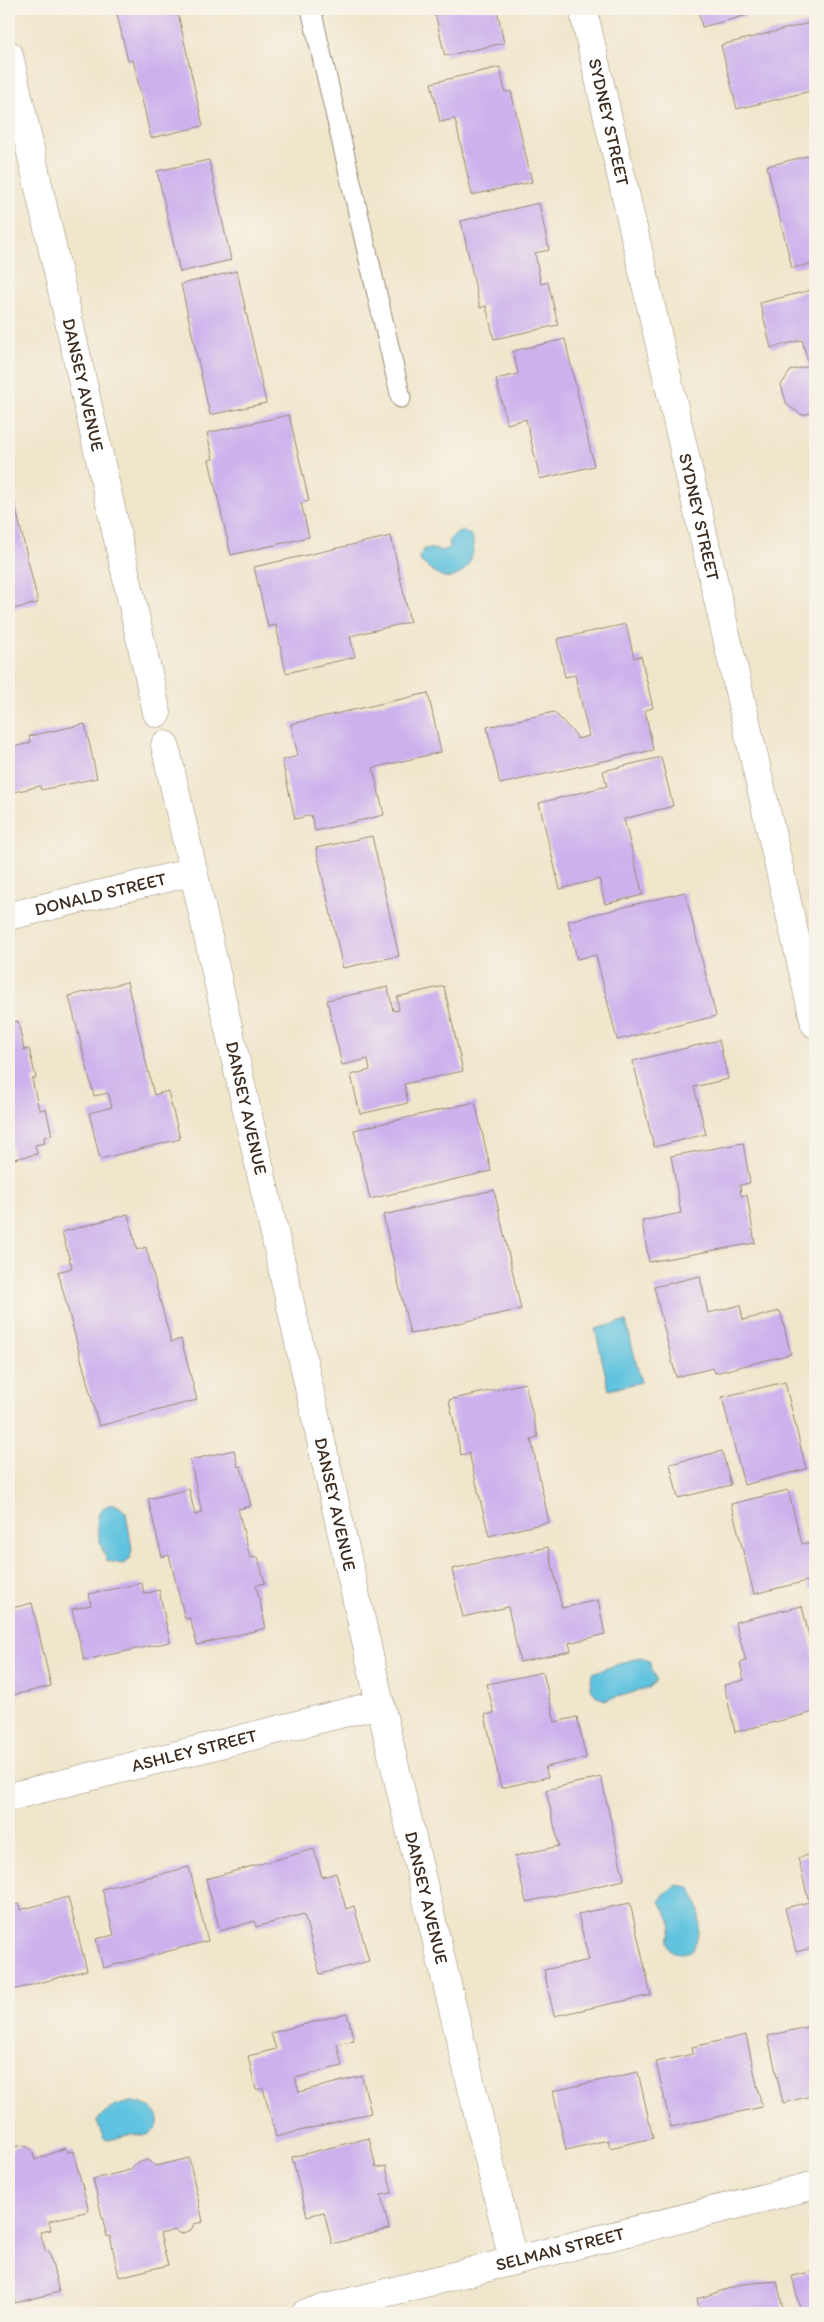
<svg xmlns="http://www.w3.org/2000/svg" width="824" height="2322" font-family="Itim,sans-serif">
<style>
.water{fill:#61c3df;stroke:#4e767e}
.building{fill:#ccb1ed}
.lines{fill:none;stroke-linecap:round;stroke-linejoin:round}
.lane-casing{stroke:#968875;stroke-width:21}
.street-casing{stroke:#968875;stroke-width:29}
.lane{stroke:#fff;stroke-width:19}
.street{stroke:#fff;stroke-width:28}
.labels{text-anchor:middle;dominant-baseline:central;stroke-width:4;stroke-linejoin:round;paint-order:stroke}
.street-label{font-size:18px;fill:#3b2a1e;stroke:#f7f3e8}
</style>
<rect width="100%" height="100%" fill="#f7f3e8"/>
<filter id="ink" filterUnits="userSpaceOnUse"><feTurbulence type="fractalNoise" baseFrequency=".02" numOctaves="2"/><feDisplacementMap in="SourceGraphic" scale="10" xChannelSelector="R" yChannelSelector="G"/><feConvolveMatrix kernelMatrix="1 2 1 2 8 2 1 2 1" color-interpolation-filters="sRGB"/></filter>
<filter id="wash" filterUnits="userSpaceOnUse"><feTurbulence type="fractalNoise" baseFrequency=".0096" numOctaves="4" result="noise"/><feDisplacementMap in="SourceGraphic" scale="20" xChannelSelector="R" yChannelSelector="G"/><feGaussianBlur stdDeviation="1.12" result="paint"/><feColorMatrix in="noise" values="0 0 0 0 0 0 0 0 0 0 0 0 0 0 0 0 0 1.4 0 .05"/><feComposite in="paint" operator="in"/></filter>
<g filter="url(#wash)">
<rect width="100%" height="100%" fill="#f0e6cc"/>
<g class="water">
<path d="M463 531 472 536C477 554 466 581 444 577 437 575 427 566 421 562L420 556 424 549C435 547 441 555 450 547L449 540 455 534Z"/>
<path d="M626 1321 641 1382 609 1390 595 1329Z"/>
<path d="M113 1504 120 1507 126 1513 132 1549 130 1559 123 1564 107 1561C100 1544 86 1508 113 1504Z"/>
<path d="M640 1657 649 1661 656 1680 649 1688 606 1700 597 1697 590 1688 592 1673Z"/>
<path d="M677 1885 689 1887C703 1907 701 1928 693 1950 685 1954 668 1956 668 1942 668 1936 673 1930 671 1923 668 1916 663 1908 660 1901L665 1893Z"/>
<path d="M131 2102C152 2102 171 2124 147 2135 141 2137 136 2134 131 2135 123 2135 117 2139 108 2140L103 2137 97 2122C104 2109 117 2105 131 2102Z"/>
</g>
<g id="blocks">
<g class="building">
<path d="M123 9H177L203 126 151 138 133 60 128 61 116 10Z"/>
<path d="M434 9H497L504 43 445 56Z"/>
<path d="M698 9H771L702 27Z"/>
<path d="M813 22 815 30V90L737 109 721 45Z"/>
<path d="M500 67 505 92 511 91 532 182 472 195 455 119 440 122 431 83Z"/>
<path d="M815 154V263L792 268 767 166Z"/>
<path d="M209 160 231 260 180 272 157 171Z"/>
<path d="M539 203 549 250 535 253 541 284 548 282 558 325 494 339 486 306 480 308 461 221Z"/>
<path d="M237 271 266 403 210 415 181 284Z"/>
<path d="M815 289V412L802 415 787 405 781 385 791 370 809 366 802 340 771 348 760 303Z"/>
<path d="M565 339 594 466 540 479 526 419 507 424 496 379 518 374 513 351Z"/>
<path d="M289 415 309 501 301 503 309 537 231 555 209 460 213 459 207 433Z"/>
<path d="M9 479 38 603 9 610Z"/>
<path d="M391 536 410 622 350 636 355 657 286 673 276 625 268 627 254 567Z"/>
<path d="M626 624 634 658 641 656 653 708 645 710 653 750 500 784 487 727 554 712 576 735 577 739 589 736 575 675 565 677 557 639Z"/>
<path d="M428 693 441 752 373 768 384 815 315 831 311 815 295 819 282 760 298 756 291 724Z"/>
<path d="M85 724 97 778 41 790 40 786 10 793 9 748 30 743 29 736Z"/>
<path d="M661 757 673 806 624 819 643 895 605 904 599 879 560 889 539 803 607 786 603 771Z"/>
<path d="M372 836 399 956 343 968 316 848Z"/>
<path d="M685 892 716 1016 617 1040 596 955 577 959 568 921Z"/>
<path d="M127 982 154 1095 168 1091 180 1139 100 1159 89 1113 112 1107 108 1093 94 1096 69 996Z"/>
<path d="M444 986 463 1071 404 1084 408 1103 360 1114 351 1075 370 1070 368 1059 342 1065 327 1000 388 987 393 1011 399 1010 397 997Z"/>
<path d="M9 1017 11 1022 18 1021 24 1050 29 1049 36 1078 32 1079 39 1110 46 1109 52 1135 44 1137 45 1143 35 1145 37 1154 14 1159 9 1135Z"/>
<path d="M719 1040 728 1079 694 1087 706 1134 654 1147 633 1061Z"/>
<path d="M475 1102 491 1171 370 1199 354 1130Z"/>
<path d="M743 1143 750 1183 740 1185 741 1196 747 1195 755 1243 649 1262 642 1221 681 1213 671 1156Z"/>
<path d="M494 1190 521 1309 410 1334 383 1215Z"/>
<path d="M128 1214 137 1250 146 1247 171 1342 181 1339 197 1400 99 1426 58 1272 72 1268 62 1232Z"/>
<path d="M700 1276 708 1313 740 1305 743 1320 780 1311 791 1354 715 1373 713 1368 676 1377 654 1287Z"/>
<path d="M785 1382 806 1469 744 1485 722 1397Z"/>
<path d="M525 1383 538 1437 531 1439 549 1522 489 1536 469 1453 461 1455 449 1400Z"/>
<path d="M234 1450 238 1467 241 1466 251 1506 238 1509 250 1558 258 1557 265 1583 256 1585 266 1628 197 1645 190 1618 185 1619 169 1555 162 1557 148 1499 189 1489 195 1515 202 1513 190 1460Z"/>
<path d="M722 1451 731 1485 678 1498 670 1464Z"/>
<path d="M788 1490 802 1544 815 1541V1589L810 1590 807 1581 754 1594 731 1504Z"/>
<path d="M548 1547 562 1608 598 1600 605 1634 569 1643 571 1651 520 1662 508 1607 463 1617 452 1569Z"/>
<path d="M142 1583 144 1594 159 1590 170 1642 84 1660 72 1609 91 1605 89 1594Z"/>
<path d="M32 1603 51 1686 9 1696V1609Z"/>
<path d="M802 1606 815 1662V1712L735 1732 724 1685 744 1680 740 1663 746 1661 735 1622Z"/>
<path d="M543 1672 555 1722 577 1717 586 1758 545 1767 548 1777 501 1788 485 1715 494 1713 487 1684Z"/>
<path d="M601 1777 624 1880 526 1902 515 1856 559 1846 546 1790Z"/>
<path d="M314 1849 322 1877 336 1873 346 1909 354 1906 369 1961 320 1974 304 1914 256 1927 255 1921 220 1931 206 1879Z"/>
<path d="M815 1853V1947L796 1952 785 1908 809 1902 798 1858Z"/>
<path d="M189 1867 208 1941 103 1968 96 1939 114 1935 102 1889Z"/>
<path d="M68 1897 87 1970 9 1991V1907L19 1904 20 1910Z"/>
<path d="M630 1903 651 1995 554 2016 544 1970 589 1960 578 1914Z"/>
<path d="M347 2013 354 2040 337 2044 342 2066 295 2078 299 2092 362 2076 371 2113 276 2137 263 2088 256 2090 248 2056 276 2049 271 2033Z"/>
<path d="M815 2025V2095L783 2103 768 2036Z"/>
<path d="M746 2035 762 2107 671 2127 656 2062 693 2054 692 2047Z"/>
<path d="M638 2072 653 2138 610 2148 608 2140 566 2150 553 2091Z"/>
<path d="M369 2138 376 2168 386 2166 392 2193 381 2195 389 2229 332 2244 324 2212 307 2216 292 2157Z"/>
<path d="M24 2145 32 2150 35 2160 65 2148 68 2152 73 2151 89 2211 49 2221 51 2230 40 2232 46 2252 49 2251 59 2292 15 2303 9 2277V2167L12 2166 9 2154 14 2147Z"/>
<path d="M189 2158 203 2222 194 2224 191 2230 180 2234 175 2230 160 2234 168 2265 119 2277 110 2236 107 2237 93 2179 130 2170 135 2164 147 2160 156 2166Z"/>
<path d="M815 2271V2313H801L792 2276Z"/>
<path d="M777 2281 784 2313H700L697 2299 742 2284Z"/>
</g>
</g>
</g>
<g filter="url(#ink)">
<use href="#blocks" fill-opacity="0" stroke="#968875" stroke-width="1"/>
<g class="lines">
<g class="lane-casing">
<path id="lane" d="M311 9 401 398"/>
</g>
<g class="street-casing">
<g id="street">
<path id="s1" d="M583 9 815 1024"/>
<path id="s2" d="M9 55 157 713"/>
<path id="s3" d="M165 745 380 1704 513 2260"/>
<path id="s4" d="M9 916 192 872"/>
<path id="s5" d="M9 1797 380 1704"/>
<path id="s6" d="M306 2313 815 2185"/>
</g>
</g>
<use href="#lane" class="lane"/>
<use href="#street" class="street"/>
</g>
</g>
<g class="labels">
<g class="street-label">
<text stroke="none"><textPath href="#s1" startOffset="116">SYDNEY STREET</textPath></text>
<text stroke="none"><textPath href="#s2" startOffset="338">DANSEY AVENUE</textPath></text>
<text stroke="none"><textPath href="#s1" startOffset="521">SYDNEY STREET</textPath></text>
<text stroke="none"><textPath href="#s4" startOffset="94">DONALD STREET</textPath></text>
<text stroke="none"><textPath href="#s3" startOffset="372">DANSEY AVENUE</textPath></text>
<text stroke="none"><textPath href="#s3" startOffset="778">DANSEY AVENUE</textPath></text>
<text stroke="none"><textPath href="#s5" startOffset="191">ASHLEY STREET</textPath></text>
<text stroke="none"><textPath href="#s3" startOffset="1182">DANSEY AVENUE</textPath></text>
<text stroke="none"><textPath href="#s6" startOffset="262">SELMAN STREET</textPath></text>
</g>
</g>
<rect width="824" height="2322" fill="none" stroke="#f7f3e8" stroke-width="30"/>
</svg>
